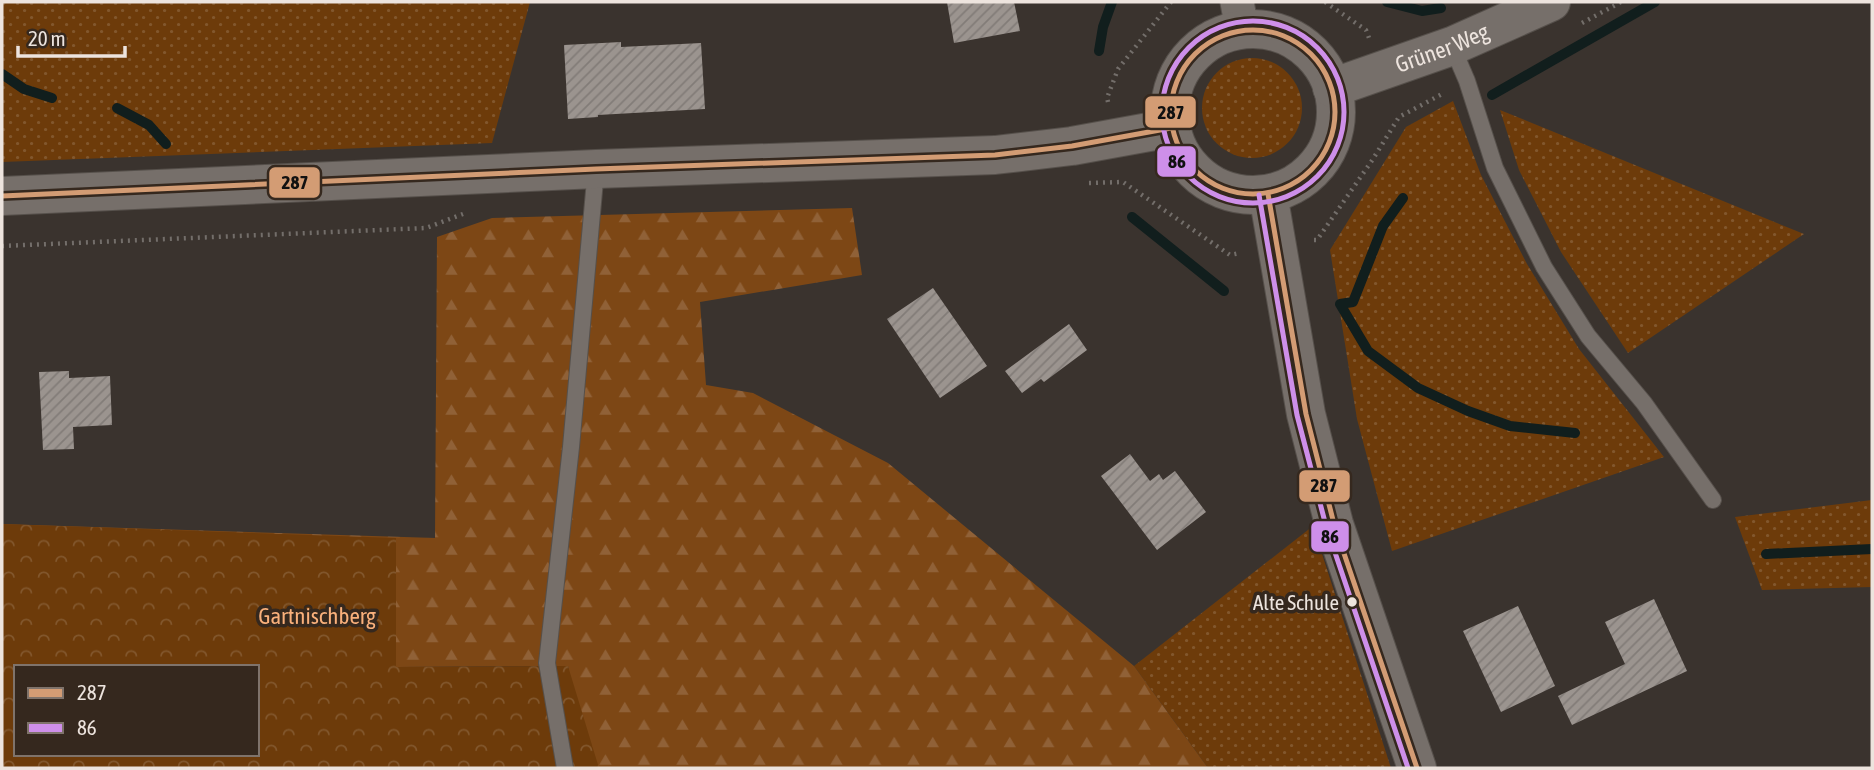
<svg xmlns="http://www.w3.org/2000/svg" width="1874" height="770" font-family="'Asap Condensed',sans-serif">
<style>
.grass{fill:url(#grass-dots)}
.forest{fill:url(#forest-firs);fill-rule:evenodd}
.park{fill:url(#park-crowns);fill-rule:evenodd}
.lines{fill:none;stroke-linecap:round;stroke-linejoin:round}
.stream{stroke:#111e1d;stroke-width:10}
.building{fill:url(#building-hatch)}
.service-casing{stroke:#56504b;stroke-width:18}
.minor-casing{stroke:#56504b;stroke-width:35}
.tertiary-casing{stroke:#56504b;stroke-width:40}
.path{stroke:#736e6a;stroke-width:4.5;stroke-dasharray:2 5;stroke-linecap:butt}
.service{stroke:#766f6a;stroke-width:16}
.minor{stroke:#766f6a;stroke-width:33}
.tertiary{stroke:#766f6a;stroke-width:38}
.bus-1-casing{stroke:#35281e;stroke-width:10}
.bus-2-casing{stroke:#35281e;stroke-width:10}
.bus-1{stroke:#d39c74;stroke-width:5}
.bus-2{stroke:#ce8fe9;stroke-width:5}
.bus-dot{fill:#ede4de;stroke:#35281e;stroke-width:2.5}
.labels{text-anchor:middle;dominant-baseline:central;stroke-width:7;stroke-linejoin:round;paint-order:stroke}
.bus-label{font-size:21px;fill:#ede4de;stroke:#35281e;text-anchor:end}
.street-label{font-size:23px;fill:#ede4de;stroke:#35281e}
.park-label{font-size:23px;fill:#f9b07b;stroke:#35281e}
.line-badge{stroke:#35281e;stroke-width:2.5}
.pale-badge-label{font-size:19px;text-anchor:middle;font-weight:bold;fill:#111}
</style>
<defs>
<pattern id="grass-dots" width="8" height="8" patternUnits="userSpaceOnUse" patternTransform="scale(1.75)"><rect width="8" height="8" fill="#6d3b0a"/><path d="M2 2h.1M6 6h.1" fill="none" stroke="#82572d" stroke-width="1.8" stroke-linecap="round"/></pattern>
<pattern id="forest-firs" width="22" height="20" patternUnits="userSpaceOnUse" patternTransform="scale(1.75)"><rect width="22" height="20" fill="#7d4715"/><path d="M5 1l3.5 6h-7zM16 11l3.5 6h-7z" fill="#906137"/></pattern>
<pattern id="park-crowns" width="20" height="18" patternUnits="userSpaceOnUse" patternTransform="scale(1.75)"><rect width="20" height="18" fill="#6d3b0a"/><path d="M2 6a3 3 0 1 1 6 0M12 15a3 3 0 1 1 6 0" fill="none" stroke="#82572d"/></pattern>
<pattern id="building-hatch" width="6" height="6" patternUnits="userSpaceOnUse" patternTransform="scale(1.75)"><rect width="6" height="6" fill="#9b948f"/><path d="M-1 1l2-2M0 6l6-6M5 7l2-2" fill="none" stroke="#827c78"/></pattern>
</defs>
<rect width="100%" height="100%" fill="#3a332e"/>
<g class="grass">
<path d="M2 2H530L492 143 2 162Z"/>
<circle cx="1252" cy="108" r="50"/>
<path d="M1453 101 1481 175 1527 264 1579 349 1664 457 1392 551 1357 419 1330 250 1406 127Z"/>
<path d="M1500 110 1804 234 1628 353 1561 252 1519 170Z"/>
<path d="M1872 500V587L1762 590 1735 517Z"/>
<path d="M1313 526 1391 768H1208L1134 666Z"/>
</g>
<path class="forest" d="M852 208 862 275 700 302 706 385 753 393 888 463 1134 666 1208 768H584L568 666 396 667 395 768H9L2 736V524L435 538 437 237 492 218ZM16 667H257V754H16Z"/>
<path class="park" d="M2 524 396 538V667L568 666 599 768H2ZM16 667H257V754H16Z"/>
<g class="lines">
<g class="stream">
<path d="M1387 2 1422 11 1441 8"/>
<path d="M1099 51 1103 27 1112 2"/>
<path d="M2 74 24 89 52 98"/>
<path d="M1492 95 1655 2"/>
<path d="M117 108 149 125 166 144"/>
<path d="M1403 198 1383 226 1353 302 1340 304 1368 351 1418 388 1468 411 1510 426 1575 433"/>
<path d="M1132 217 1224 291"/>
<path d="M1766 554 1872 549"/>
</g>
</g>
<g class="building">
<path d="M947 2H1014L1020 31 954 43Z"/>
<path d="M621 42V47L701 43 705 109 598 115V117L568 119 564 45Z"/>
<path d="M933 288 987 366 940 398 887 319Z"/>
<path d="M1069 324 1087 350 1044 382 1041 379 1022 393 1005 371Z"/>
<path d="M69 371V378L110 376 112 425 73 427 74 449 43 450 39 372Z"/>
<path d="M1130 454 1150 481 1159 474 1163 480 1175 471 1206 512 1157 550 1101 476Z"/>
<path d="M1654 599 1687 671 1572 725 1558 696 1625 664 1605 622Z"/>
<path d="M1518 606 1555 686 1501 712 1463 631Z"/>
</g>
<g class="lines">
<g class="service-casing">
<g id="service">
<path d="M1452 46 1467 81 1495 168 1544 267 1588 336 1644 403 1713 500"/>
<path d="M565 768 547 663 571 447 596 169"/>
</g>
</g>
<g class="minor-casing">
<path id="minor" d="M1237 2 1242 29"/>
</g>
<g class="tertiary-casing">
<g id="tertiary">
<circle cx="1253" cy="112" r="83"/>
<path id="s1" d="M1332 88 1452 46 1551 2"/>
<path d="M1268 194 1306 414 1334 524 1417 768"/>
<path d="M2 196 596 169 995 155 1072 146 1171 128"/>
</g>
</g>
<g class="path">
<path d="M1325 2 1366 30 1369 38"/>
<path d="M1582 23 1621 2"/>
<path d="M1108 102 1107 98 1118 69 1171 2"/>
<path d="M1089 183 1123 182 1230 255 1240 253"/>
<path d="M1314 240H1317L1373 159 1399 117 1444 93"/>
<path d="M2 246 426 228 463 214"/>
</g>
<use href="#service" class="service"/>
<use href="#minor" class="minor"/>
<use href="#tertiary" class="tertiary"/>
<g class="bus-1-casing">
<g id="bus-1">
<circle cx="1253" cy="112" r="82"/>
<path d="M1268 194 1306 414 1334 524 1417 768"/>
<path d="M2 196 596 169 995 155 1072 146 1171 128"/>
</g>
</g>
<g class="bus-2-casing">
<g id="bus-2">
<circle cx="1253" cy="112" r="91"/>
<path d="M1259 195 1297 415 1326 526 1408 768"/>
</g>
</g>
<use href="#bus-1" class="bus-1"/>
<use href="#bus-2" class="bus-2"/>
</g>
<circle class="bus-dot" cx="1352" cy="602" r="6"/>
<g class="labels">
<g class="bus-label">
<text x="1339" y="602">Alte Schule</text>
</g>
<g class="street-label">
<text stroke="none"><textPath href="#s1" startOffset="117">Grüner Weg</textPath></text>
</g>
<g class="park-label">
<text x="317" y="616">Gartnischberg</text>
</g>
</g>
<g class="line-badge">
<rect x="1144" y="95" width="53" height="34" rx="7" fill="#d39c74"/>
<rect x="1156" y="145" width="41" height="33" rx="7" fill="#ce8fe9"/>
<rect x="268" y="166" width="53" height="33" rx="7" fill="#d39c74"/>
<rect x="1298" y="469" width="53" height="34" rx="7" fill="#d39c74"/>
<rect x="1310" y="520" width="40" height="33" rx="7" fill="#ce8fe9"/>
</g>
<g class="pale-badge-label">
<text x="1171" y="119">287</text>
<text x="1177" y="168">86</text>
<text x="295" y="189">287</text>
<text x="1324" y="492">287</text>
<text x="1330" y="543">86</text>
</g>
<rect width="1874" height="770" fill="none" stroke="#ede4de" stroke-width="7"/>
<rect x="14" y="665" width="245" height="91" fill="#35281e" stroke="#7f736b" stroke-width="2"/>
<rect x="28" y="688" width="35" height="10" fill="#d39c74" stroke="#7f736b" stroke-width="2"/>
<text x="77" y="700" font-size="21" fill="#ede4de">287</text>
<rect x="28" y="723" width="35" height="10" fill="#ce8fe9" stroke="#7f736b" stroke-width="2"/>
<text x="77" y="735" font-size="21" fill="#ede4de">86</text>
<path d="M18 46v10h107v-10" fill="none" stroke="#ede4de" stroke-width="3.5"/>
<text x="28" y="46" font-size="21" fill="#ede4de" stroke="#35281e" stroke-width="5" paint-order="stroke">20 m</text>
</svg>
